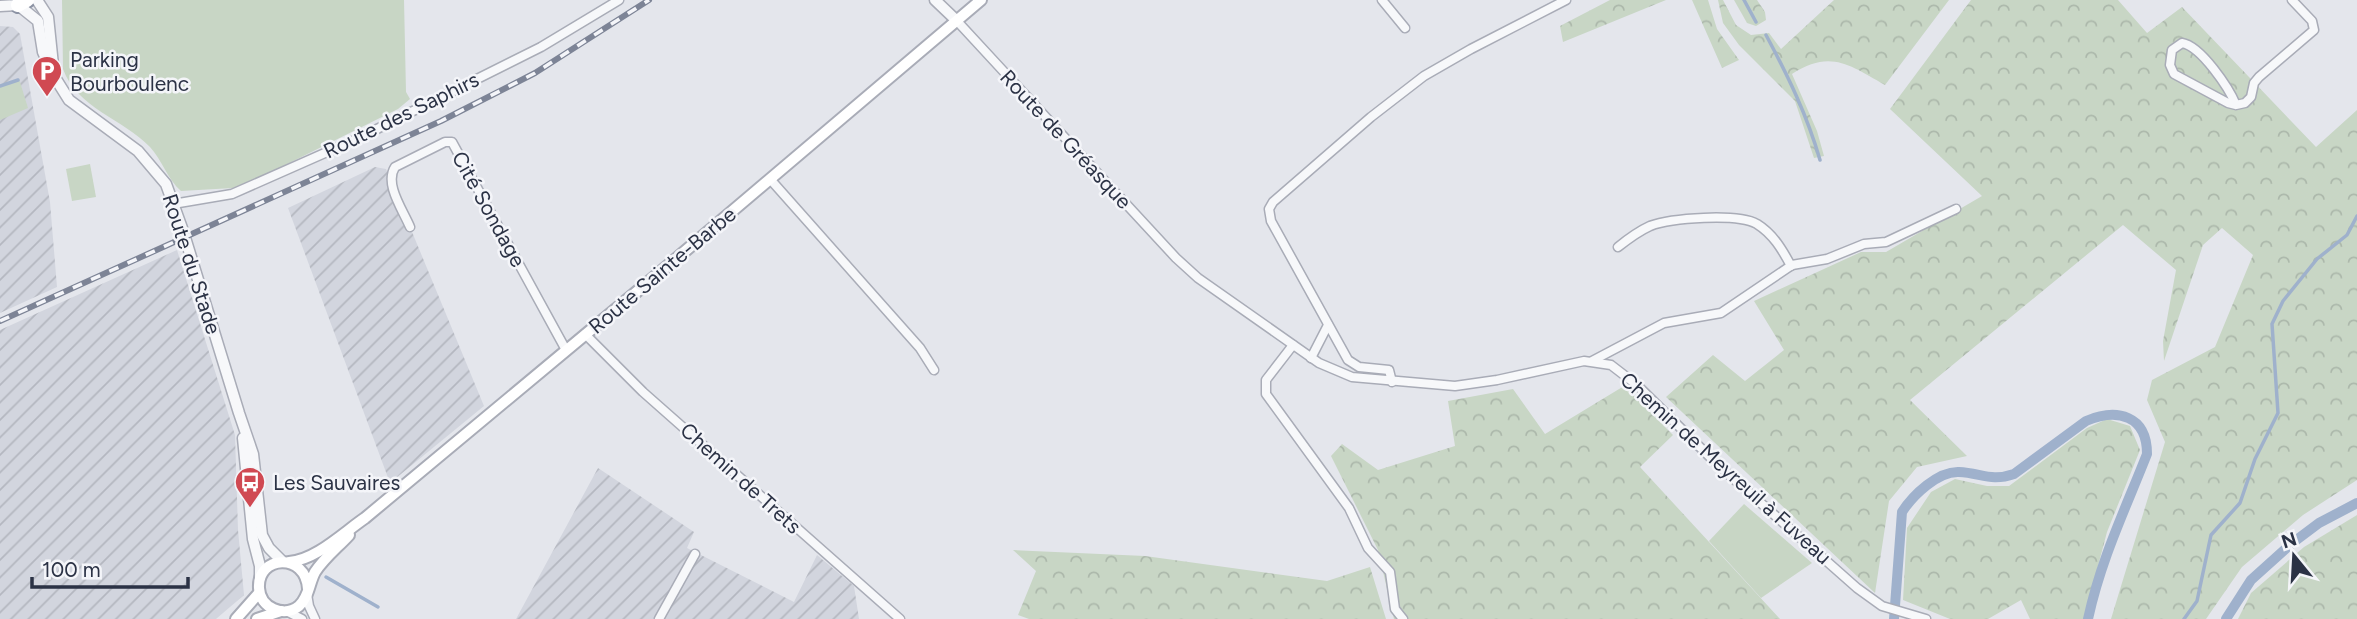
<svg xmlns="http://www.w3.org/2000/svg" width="2357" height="619" font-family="Figtree,sans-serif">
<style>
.industrial{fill:url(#industrial-furrows)}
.green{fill:#c8d6c5}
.forest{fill:url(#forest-crowns)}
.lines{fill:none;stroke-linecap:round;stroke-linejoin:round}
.stream{stroke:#9fb1cc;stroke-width:3.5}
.canal{stroke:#9fb1cc;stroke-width:10}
.minor-casing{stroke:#a9acb7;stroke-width:11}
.tertiary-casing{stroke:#a9acb7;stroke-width:13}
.secondary-casing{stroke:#a9acb7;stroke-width:14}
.trunk-casing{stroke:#8b92a3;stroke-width:18}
.minor{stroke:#f7f8fa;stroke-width:8}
.tertiary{stroke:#f7f8fa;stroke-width:10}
.secondary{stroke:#fff;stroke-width:10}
.trunk{stroke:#fff;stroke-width:14}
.rail-casing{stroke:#7d8496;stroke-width:6}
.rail{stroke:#f4f5f9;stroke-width:3.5;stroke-dasharray:10;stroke-linecap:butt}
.labels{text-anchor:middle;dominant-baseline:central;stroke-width:5;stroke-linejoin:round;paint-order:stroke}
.poi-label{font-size:21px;fill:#2b3245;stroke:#f4f5f9;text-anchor:start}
.street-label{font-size:21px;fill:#2b3245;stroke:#f4f5f9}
</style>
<defs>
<pattern id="industrial-furrows" width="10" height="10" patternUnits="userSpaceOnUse" patternTransform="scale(1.75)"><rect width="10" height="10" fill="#d2d5de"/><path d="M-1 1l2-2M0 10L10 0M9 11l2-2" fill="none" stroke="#b4b7c0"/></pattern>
<pattern id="forest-crowns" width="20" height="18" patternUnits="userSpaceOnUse" patternTransform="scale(1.75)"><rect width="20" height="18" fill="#c8d6c5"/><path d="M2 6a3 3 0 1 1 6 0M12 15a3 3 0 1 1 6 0" fill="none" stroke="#acb8ab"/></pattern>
</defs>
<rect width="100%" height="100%" fill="#e4e6ec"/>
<g class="industrial">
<path d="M0 26 13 27 20 34 50 202 57 287 0 313Z"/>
<path d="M375 167 386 169 484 406 390 483 288 208Z"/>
<path d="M177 250 235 435 238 530 244 595 216 619H0V330Z"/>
<path d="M598 468 694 532 687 548 794 602 817 555 854 586 859 619H516Z"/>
</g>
<g class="green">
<path d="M62 0H404L406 92 410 99 398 109 247 184 233 188 181 191C168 180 162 160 150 147 123 119 77 108 63 69Z"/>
<path d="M19 79 28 108 0 120V87Z"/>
<path d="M90 164 96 197 72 201 66 169Z"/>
<path d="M1744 504 1812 563 1761 598 1709 541Z"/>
</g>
<g class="forest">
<path d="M1610 0H1666L1563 42 1560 26Z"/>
<path d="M1692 0H1708L1717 29 1739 60 1722 68Z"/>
<path d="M1718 0H1723L1736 25 1751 35 1769 33 1781 49 1834 0H1949L1885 85C1850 65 1830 49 1792 74L1817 131 1824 156 1814 158 1795 101 1739 45 1723 23Z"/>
<path d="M1734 0H1757L1765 12 1766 20 1756 26 1747 23Z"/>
<path d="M1971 0H2118L2147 33 2182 7 2316 147 2357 110V480L2303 515 2242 567 2206 619H2111L2165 442 2147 400 2152 380 2215 347 2253 255 2222 228 2203 245 2164 361 2163 341 2176 270 2123 225 1910 400 1967 456 1917 467 1889 501 1875 593 1666 397 1713 355 1745 381 1784 350 1754 301 1861 252H1886L1982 196 1890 109Z"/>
<path d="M1624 386 1673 435 1640 467 1780 619H1394L1378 550 1331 456 1342 444 1378 470 1455 446 1448 401 1513 389 1545 434Z"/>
<path d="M2107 419 2130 426 2140 450 2107 532 2084 619H2030L2021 600 1988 619H1950L1903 600 1907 528 1931 492 1955 479 1987 486H2009L2087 428Z"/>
<path d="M2357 515V619H2238L2251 593 2304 547Z"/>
<path d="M1013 550 1145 556 1327 581 1370 567 1386 619H1029L1018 615 1036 571Z"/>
</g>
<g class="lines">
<g class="stream">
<path d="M1744 0 1756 22"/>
<path d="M1766 35C1788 76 1807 115 1820 160"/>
<path d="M0 86 18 80"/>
<path d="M326 577 378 607"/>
<path d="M2184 619 2197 601 2211 535 2240 503 2255 459 2278 413 2272 324 2283 301 2317 259 2347 235 2357 216"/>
</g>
<g class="canal">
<path d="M1894 619 1902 512C1913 495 1938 471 1959 472 1981 473 1991 482 2014 474L2086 421C2117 408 2147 415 2147 454 2125 510 2101 559 2088 619"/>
<path d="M2226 619 2251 580 2291 544 2319 523 2357 503"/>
</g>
<g class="minor-casing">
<g id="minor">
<path d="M1382 0 1405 28"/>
<path d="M957 21 1176 258 1198 278 1319 363 1352 377 1455 386 1497 380 1584 361 1611 365 1637 385 1719 466 1857 588 1882 606 1926 619"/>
<path d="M2236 105C2229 88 2201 46 2182 43L2172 50 2170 65 2174 74 2228 103 2236 105 2245 103 2251 97 2254 83 2259 77 2314 30 2312 21 2292 0"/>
<path d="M770 179 920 348 934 370"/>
<path d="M173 204 232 194 361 137 541 47 619 0"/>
<path d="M410 227C403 210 384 184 395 167L445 142H452L566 350"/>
<path d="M1618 247C1628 239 1639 231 1650 226 1671 218 1737 213 1757 224 1773 234 1782 249 1791 266"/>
<path d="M585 334 643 392 900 619"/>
<path d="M1293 345 1266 380V394L1349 508 1368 548 1390 572 1395 609 1403 619"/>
<path d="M1311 358 1328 325"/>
<path d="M1592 361 1664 323 1721 313 1792 265 1827 259 1864 244 1886 242 1956 209"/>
<path d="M1392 382 1389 370 1359 367 1348 360 1271 221 1269 209 1273 202 1371 117 1424 76 1471 49 1566 0"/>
<path d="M307 594 309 606 315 619"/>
<path d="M286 611 302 619"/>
<path d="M659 619 695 554"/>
</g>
</g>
<g class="tertiary-casing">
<g id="tertiary">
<path d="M37 0 48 17 53 65"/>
<path d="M935 0 957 21"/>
<path d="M0 6 18 5 38 21 43 52 54 76 69 100 138 151 166 184 183 231 239 413 253 454 262 535 269 548 283 562"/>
<path d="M243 438 253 539 260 566V577"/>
</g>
</g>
<g class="secondary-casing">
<g id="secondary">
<path d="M289 562C316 560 343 533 365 518L664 269 981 0"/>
<path d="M308 589C306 552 257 555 259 588 260 608 284 618 299 606 309 597 309 583 315 572 324 558 338 547 349 535"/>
<path d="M236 619 259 593"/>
<path d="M257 619 281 611"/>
</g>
</g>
<g class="trunk-casing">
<path id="trunk" d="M18 5 27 0"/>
</g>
<use href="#minor" class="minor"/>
<use href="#tertiary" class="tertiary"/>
<use href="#secondary" class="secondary"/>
<use href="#trunk" class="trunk"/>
<g class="rail-casing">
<path id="rail" d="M0 321 441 121 535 73 649 0"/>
</g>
<use href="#rail" class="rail"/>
</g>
<defs>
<g id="parking-pin" transform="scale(1.575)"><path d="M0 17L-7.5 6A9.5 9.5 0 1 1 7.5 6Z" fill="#d04952" stroke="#f4f5f9"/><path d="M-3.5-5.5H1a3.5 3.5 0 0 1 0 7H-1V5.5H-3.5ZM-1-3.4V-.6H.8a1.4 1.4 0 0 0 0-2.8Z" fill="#fff"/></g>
<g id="bus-pin" transform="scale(1.575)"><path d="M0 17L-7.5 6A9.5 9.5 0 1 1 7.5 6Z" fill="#d04952" stroke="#f4f5f9"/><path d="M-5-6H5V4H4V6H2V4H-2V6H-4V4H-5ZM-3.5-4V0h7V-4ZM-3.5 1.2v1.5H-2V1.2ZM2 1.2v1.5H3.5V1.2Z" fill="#fff"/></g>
</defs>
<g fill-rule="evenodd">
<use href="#parking-pin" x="47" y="71"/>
<use href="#bus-pin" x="250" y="482"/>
</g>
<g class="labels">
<g class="poi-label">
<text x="70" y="59">Parking<tspan x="70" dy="24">Bourboulenc</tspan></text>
<text x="273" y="482">Les Sauvaires</text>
</g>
<g class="street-label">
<text transform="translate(401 115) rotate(-26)">Route des Saphirs</text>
<text transform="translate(1066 139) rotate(47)">Route de Gréasque</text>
<text transform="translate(489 209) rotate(61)">Cité Sondage</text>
<text transform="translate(192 264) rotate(72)">Route du Stade</text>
<text transform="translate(662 270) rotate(-40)">Route Sainte-Barbe</text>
<text transform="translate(1726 468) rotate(42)">Chemin de Meyreuil à Fuveau</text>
<text transform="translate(741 478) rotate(42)">Chemin de Trets</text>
</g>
</g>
<g transform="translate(2294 556) rotate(342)" stroke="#f4f5f9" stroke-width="5" paint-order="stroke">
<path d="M0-5L12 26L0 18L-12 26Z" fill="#2b3245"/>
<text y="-10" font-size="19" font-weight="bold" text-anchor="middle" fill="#2b3245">N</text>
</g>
<path d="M32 577v10h156v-10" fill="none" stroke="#2b3245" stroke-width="3.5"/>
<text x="42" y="577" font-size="21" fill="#2b3245" stroke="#f4f5f9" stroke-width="5" paint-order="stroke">100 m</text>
</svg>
